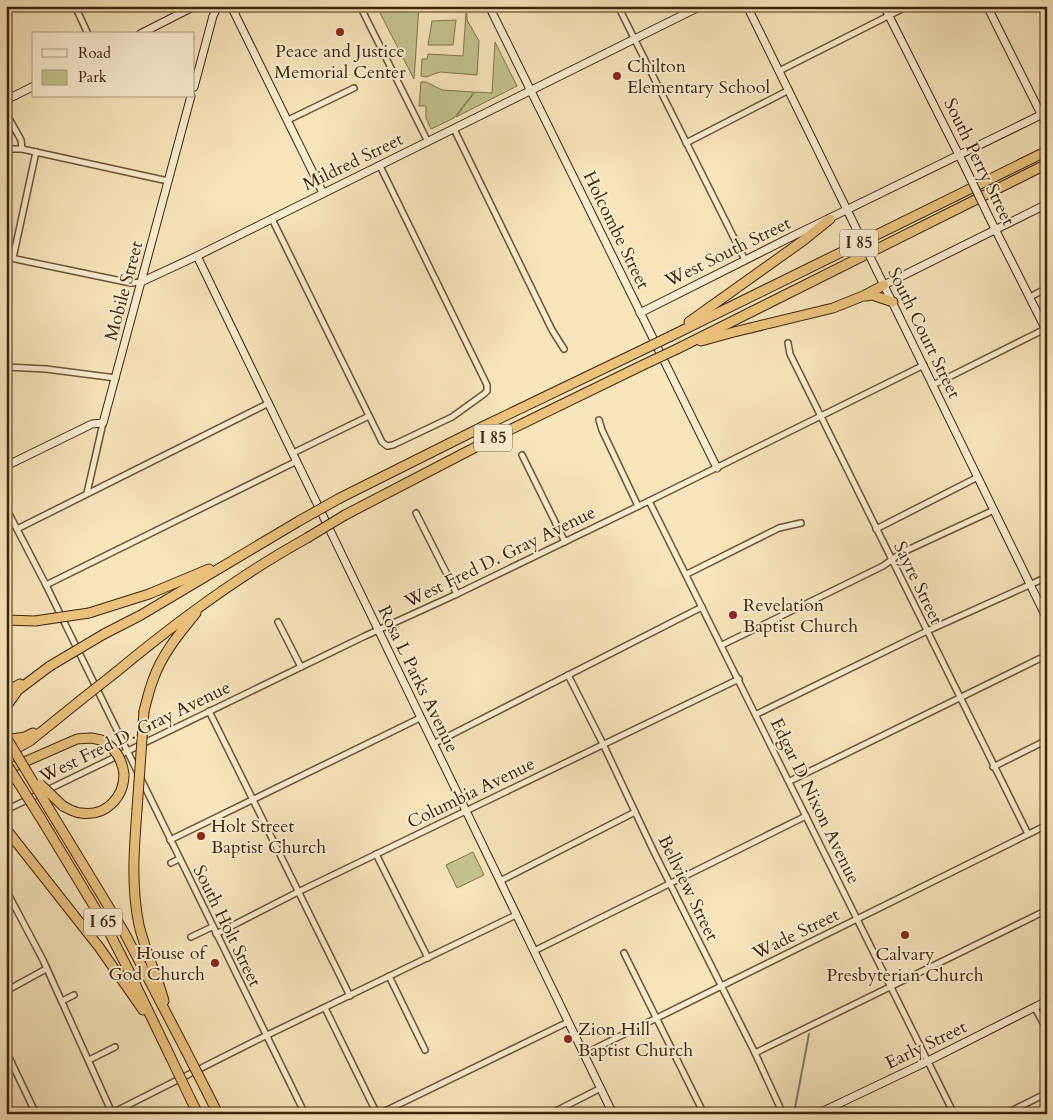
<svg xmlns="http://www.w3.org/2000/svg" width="1053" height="1120" font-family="Cardo,serif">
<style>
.green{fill:#c3c38c;stroke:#81744b}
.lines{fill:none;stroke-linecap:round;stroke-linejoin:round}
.stream{stroke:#77816e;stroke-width:2}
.street-casing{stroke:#6d5436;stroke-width:8}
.secondary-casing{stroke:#3f240a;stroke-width:9}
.highway-casing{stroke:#3f240a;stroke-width:11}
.street{stroke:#faeed2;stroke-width:5}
.secondary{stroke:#faeed2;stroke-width:7}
.highway{stroke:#ecc27d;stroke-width:9}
.secondary-bridge-casing{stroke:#3f240a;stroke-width:9;stroke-linecap:butt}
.highway-bridge-casing{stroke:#3f240a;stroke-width:11;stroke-linecap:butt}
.secondary-bridge{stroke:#faeed2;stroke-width:7}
.highway-bridge{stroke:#ecc27d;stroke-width:9}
.poi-dot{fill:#8f2418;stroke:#faeed2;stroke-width:2}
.labels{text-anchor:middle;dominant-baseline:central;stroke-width:4;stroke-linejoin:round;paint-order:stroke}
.shield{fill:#faeed2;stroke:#776146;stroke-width:1}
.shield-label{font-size:16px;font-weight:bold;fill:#3f240a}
.poi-label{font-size:18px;fill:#3f240a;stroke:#faeed2;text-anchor:start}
.street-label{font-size:18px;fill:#3f240a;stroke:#faeed2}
</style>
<rect width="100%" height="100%" fill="#f8e5ba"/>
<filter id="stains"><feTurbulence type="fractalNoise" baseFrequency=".004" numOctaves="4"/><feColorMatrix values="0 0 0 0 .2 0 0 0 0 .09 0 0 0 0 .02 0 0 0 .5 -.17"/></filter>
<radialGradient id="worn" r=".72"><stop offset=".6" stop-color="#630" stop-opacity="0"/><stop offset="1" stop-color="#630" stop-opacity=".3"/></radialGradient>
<g class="green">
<path d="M384 6H419L414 79 380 13 381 9Z"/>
<path d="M466 13 467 14V20L479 41 477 75 440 72 426 77 421 76 422 59H427L428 54 463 56Z"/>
<path d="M456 20 453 45H428L432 21Z"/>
<path d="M495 42 517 86 456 117 475 92 492 93Z"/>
<path d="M421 82H426L442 90 474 92 454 118 431 129 426 118V106H419Z"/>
<path d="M473 852 484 875 457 888 446 865Z"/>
</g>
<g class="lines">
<path class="stream" d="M795 1108 809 1034"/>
<g class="street-casing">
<g id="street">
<path d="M75 6 88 34"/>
<path d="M360 6 428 142"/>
<path d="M618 6 745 260"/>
<path d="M779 71 908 6"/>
<path d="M6 113 21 140 22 149"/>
<path d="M288 120 354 88"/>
<path d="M454 129 552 330 564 349"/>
<path d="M686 143 789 90"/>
<path d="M6 152 13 149H22L168 181"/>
<path d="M272 219 382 442 387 446 393 445 452 417 484 394 487 391V385L380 166"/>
<path d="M6 257 131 283 141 282"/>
<path d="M13 258 36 152"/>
<path d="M1030 297 1047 288"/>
<path d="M788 343 790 354 1028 834"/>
<path d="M6 367 46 369 116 378"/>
<path d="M933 385 1045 329"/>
<path d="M599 420 602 430 638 506"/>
<path d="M293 453 369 416"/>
<path d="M522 455 565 542"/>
<path d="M87 493 103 423"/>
<path d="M649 501 954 1114"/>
<path d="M6 508 46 585 305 1114"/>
<path d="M416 513 457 594"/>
<path d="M17 529 269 403"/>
<path d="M876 529 978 477"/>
<path d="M687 574 779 528 801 523"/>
<path d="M46 585 297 461"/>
<path d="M278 622 301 667"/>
<path d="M722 645 883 566 901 553 994 510"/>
<path d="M568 675 603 744 654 852 755 1053 783 1114"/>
<path d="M209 711 350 996"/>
<path d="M757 714 927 631 1047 577"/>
<path d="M433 744 702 607"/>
<path d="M993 767 1047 740"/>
<path d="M790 781 1047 655"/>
<path d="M6 810 365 636 457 594 649 501 924 365"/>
<path d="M170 840 420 718"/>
<path d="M376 854 428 958"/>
<path d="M171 863 179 859"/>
<path d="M500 881 635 812"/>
<path d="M6 890 43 960 112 1113"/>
<path d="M216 934 298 892 739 679"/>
<path d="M191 937 212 927"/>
<path d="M534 951 806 816"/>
<path d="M624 953 704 1114"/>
<path d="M389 976 425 1050"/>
<path d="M6 991 46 969"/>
<path d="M62 1001 74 995"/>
<path d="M325 1008 377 1114"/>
<path d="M1035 1008 1047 1030"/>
<path d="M6 1051 36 1114"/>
<path d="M755 1053 1047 910"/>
<path d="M584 1054 1047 825"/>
<path d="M89 1060 115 1047"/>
<path d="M110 1114 255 1041 516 915"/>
<path d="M379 1114 568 1022"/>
<path d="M550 1114 601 1088"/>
<path d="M1005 1114 1047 1093"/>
</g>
</g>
<g class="secondary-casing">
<g id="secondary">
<path d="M231 6 323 193"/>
<path d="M489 6 717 468"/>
<path d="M747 6 853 222"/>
<path d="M884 6 965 167"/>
<path d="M987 6 1047 126"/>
<path d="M140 34 195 6"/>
<path d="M194 87 213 16 218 6"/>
<path d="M6 100 34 86"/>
<path d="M989 217 1047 332"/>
<path d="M197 256 613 1114"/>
<path d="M877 271 1047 619"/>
<path d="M141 282 197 256 701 6"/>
<path d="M884 285 1047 204"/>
<path d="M640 313 795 235 1047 112"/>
<path d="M6 466 92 424 103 423 191 96"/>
<path d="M817 1114 920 1065 1047 1001"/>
</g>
</g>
<g class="highway-casing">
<g id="highway">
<path d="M866 296 872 295 893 302"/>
<path d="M689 322 804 240 830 219"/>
<path d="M671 336 1047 151"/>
<path d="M701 341 734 332 833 308 863 296 884 285"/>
<path d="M677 349 1047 164"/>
<path d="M340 498 484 426 638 352"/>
<path d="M345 515 497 436 643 365"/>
<path d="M89 613 149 594 209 569"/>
<path d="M6 620 35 621"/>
<path d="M104 634 141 615 299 521"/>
<path d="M115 673C175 623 238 576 307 538"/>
<path d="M6 692 20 684"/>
<path d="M6 707 18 690 50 666"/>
<path d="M144 711C147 700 149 690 153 680 162 654 179 634 196 613"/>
<path d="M6 740 25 737 33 733"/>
<path d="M6 754 30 741 82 699"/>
<path d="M6 770 77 739 91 738 101 740"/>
<path d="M63 806C69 809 75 813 81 813 106 817 124 797 124 774"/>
<path d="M137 810C134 849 131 886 139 925 145 951 157 975 164 1001"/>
<path d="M51 812 124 932 185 1049"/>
<path d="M40 817 106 926 127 967 170 1056"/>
<path d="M6 829 99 947 143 1010"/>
<path d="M208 1094 218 1114"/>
<path d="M191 1100 198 1114"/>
</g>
</g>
<use href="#street" class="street"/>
<use href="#secondary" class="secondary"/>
<use href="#highway" class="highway"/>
<g class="secondary-bridge-casing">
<g id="secondary-bridge">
<path d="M965 167 989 217"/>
<path d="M853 222 877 271"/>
</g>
</g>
<g class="highway-bridge-casing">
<g id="highway-bridge">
<path d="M638 352 671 336"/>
<path d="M643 365 677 349"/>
<path d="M299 521 340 498"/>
<path d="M307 538 345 515"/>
<path d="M35 621 89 613"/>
<path d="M50 666 104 634"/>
<path d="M82 699 115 673"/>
<path d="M6 737 51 812"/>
<path d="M101 740C115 747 122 759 124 774"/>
<path d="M6 763 40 817"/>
<path d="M40 784 63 806"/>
<path d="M137 810 144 711"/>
<path d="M185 1049 208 1094"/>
<path d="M170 1056 191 1100"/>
</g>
</g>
<use href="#secondary-bridge" class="secondary-bridge"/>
<use href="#highway-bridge" class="highway-bridge"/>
</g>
<g class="poi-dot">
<circle cx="340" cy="32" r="5"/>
<circle cx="617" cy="76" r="5"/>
<circle cx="733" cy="615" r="5"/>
<circle cx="201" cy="836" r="5"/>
<circle cx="905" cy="935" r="5"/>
<circle cx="215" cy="963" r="5"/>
<circle cx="568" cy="1039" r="5"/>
</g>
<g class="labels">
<g class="shield">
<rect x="840" y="229.5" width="38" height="27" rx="4"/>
<rect x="474" y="424.5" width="38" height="27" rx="4"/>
<rect x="84" y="908.5" width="38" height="27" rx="4"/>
</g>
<g class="shield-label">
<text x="859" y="243">I 85</text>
<text x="493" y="438">I 85</text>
<text x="103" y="922">I 65</text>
</g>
<g class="poi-label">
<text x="340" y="51" text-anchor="middle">Peace and Justice<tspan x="340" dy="21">Memorial Center</tspan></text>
<text x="627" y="66">Chilton<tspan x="627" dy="21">Elementary School</tspan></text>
<text x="743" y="605">Revelation<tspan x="743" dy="21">Baptist Church</tspan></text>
<text x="211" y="826">Holt Street<tspan x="211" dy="21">Baptist Church</tspan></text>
<text x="205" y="953" text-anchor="end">House of<tspan x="205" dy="21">God Church</tspan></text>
<text x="905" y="954" text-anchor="middle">Calvary<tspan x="905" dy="21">Presbyterian Church</tspan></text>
<text x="578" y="1029">Zion Hill<tspan x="578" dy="21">Baptist Church</tspan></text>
</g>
<g class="street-label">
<text transform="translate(353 162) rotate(-26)">Mildred Street</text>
<text transform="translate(979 162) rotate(64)">South Perry Street</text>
<text transform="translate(616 230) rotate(64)">Holcombe Street</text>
<text transform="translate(728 252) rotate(-26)">West South Street</text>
<text transform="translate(124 291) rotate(-75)">Mobile Street</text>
<text transform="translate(924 333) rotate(64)">South Court Street</text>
<text transform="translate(500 557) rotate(-26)">West Fred D. Gray Avenue</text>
<text transform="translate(918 583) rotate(64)">Sayre Street</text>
<text transform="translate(418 679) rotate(64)">Rosa L Parks Avenue</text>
<text transform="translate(135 732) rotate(-26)">West Fred D. Gray Avenue</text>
<text transform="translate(471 793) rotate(-26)">Columbia Avenue</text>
<text transform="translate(815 801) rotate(64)">Edgar D Nixon Avenue</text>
<text transform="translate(688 888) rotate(64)">Bellview Street</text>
<text transform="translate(227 926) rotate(64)">South Holt Street</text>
<text transform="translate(796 934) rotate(-26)">Wade Street</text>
<text transform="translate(926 1045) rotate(-26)">Early Street</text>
</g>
</g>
<rect width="1053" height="1120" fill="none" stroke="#f8e5ba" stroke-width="25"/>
<rect x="8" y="8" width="1038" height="1105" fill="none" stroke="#3f240a" stroke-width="2.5"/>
<rect x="12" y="12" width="1028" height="1095" fill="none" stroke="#3f240a"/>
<rect x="32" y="32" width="162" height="65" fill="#faeed2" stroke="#af9d82"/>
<rect x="42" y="49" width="25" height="8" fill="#faeed2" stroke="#af9d82"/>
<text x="78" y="58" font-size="15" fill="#3f240a">Road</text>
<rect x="42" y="70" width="25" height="15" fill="#c3c38c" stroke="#af9d82"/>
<text x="78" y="82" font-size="15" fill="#3f240a">Park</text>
<rect width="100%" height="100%" filter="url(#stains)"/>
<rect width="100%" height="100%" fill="url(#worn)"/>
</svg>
